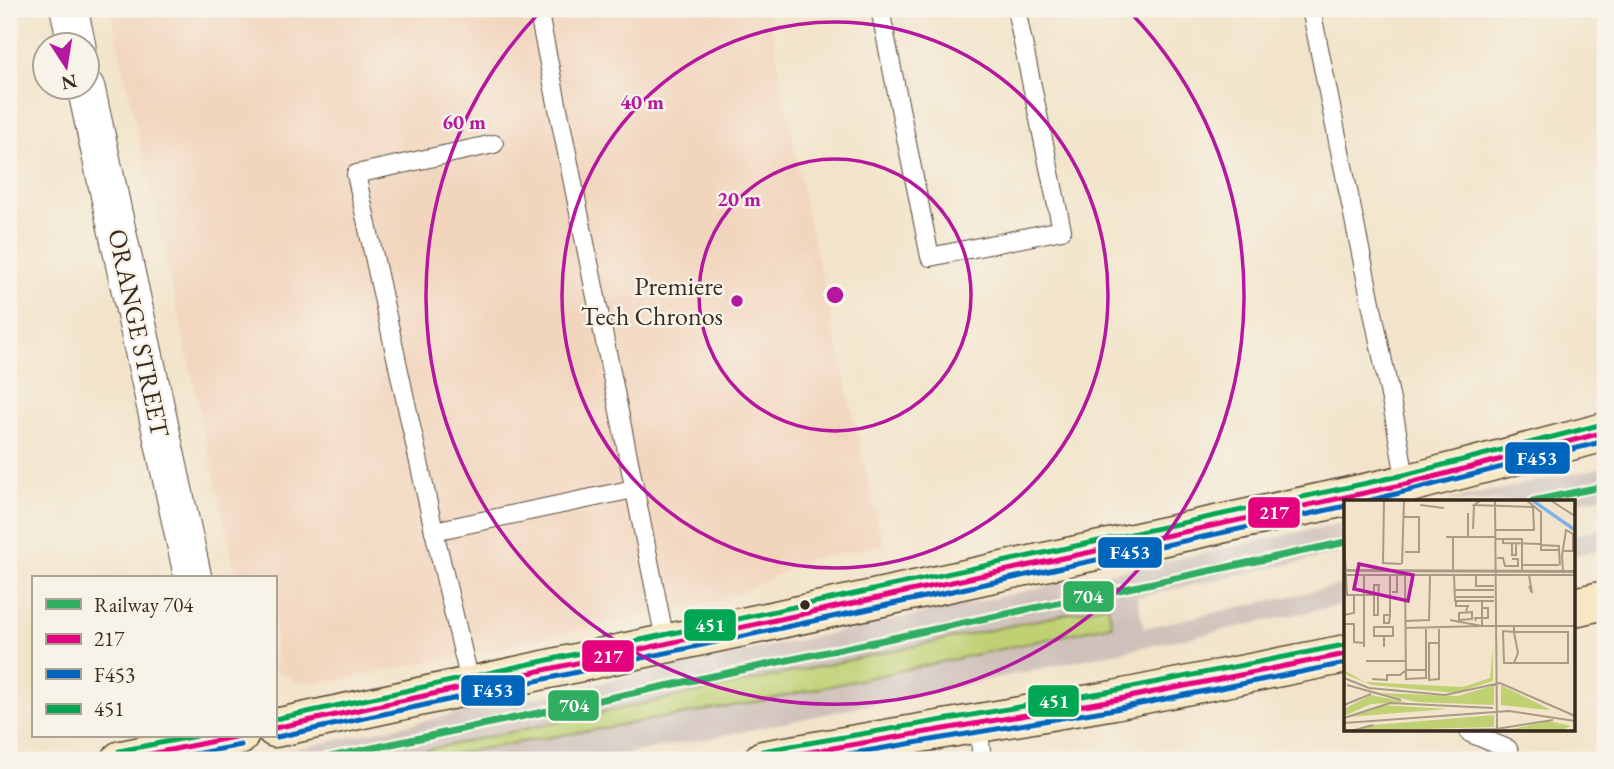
<svg xmlns="http://www.w3.org/2000/svg" width="1614" height="769" font-family="'EB Garamond',serif">
<style>
.built{fill:#f2d5bd}
.industrial{fill:#cfc1ba;fill-rule:evenodd}
.green{fill:#bfd173;stroke:#7d7e48;stroke-width:2}
.lines{fill:none;stroke-linecap:round;stroke-linejoin:round}
.lane-casing{stroke:#564638;stroke-width:20}
.street-casing{stroke:#564638;stroke-width:39}
.secondary-casing{stroke:#564638;stroke-width:41}
.lane{stroke:#fff;stroke-width:18}
.street{stroke:#fff;stroke-width:37}
.secondary{stroke:#f7e8c3;stroke-width:38}
.bus-1-casing{stroke:#f7f3e8;stroke-width:10}
.bus-2-casing{stroke:#f7f3e8;stroke-width:10}
.bus-3-casing{stroke:#f7f3e8;stroke-width:10}
.bus-1{stroke:#e5007d;stroke-width:5}
.bus-2{stroke:#0065bd;stroke-width:5}
.bus-3{stroke:#00a651;stroke-width:5}
.rail-1-casing{stroke:#f7f3e8;stroke-width:12}
.rail-1{stroke:#2fae62;stroke-width:7}
.ring{fill:none;stroke:#b5179e;stroke-width:3.5}
.poi-dot{fill:#b5179e;stroke:#f7f3e8;stroke-width:2.5}
.bus-dot{fill:#3b2a1e;stroke:#f7f3e8;stroke-width:2.5}
.labels{text-anchor:middle;dominant-baseline:central;stroke-width:5;stroke-linejoin:round;paint-order:stroke}
.poi-label{font-size:26px;fill:#3b2a1e;stroke:#f7f3e8;text-anchor:end}
.street-label{font-size:26px;fill:#3b2a1e;stroke:#f7f3e8}
.inset-river{fill:none;stroke:#7cb2eb;stroke-width:3.5}
.inset-road{fill:none;stroke:#a99a85;stroke-width:2}
.view{fill:#b5179e;fill-opacity:0.15;stroke:#b5179e;stroke-width:3.5}
.inset-edge{fill:none;stroke:#3b2a1e;stroke-width:3.5}
.centre{fill:#b5179e;stroke:#f7f3e8;stroke-width:3.5}
.ring-label{font-size:21px;text-anchor:middle;font-weight:bold;fill:#b5179e;stroke:#f7f3e8;stroke-width:5;stroke-linejoin:round;paint-order:stroke}
.line-badge{stroke:#f7f3e8;stroke-width:2.5}
.badge-label{font-size:19px;text-anchor:middle;font-weight:bold;fill:#fff}
</style>
<rect width="100%" height="100%" fill="#f7f3e8"/>
<filter id="ink" filterUnits="userSpaceOnUse"><feTurbulence type="fractalNoise" baseFrequency=".0143" numOctaves="2"/><feDisplacementMap in="SourceGraphic" scale="14" xChannelSelector="R" yChannelSelector="G"/><feConvolveMatrix kernelMatrix="1 2 1 2 8 2 1 2 1" color-interpolation-filters="sRGB"/></filter>
<filter id="wash" filterUnits="userSpaceOnUse"><feTurbulence type="fractalNoise" baseFrequency=".00686" numOctaves="4" result="noise"/><feDisplacementMap in="SourceGraphic" scale="28" xChannelSelector="R" yChannelSelector="G"/><feGaussianBlur stdDeviation="1.57" result="paint"/><feColorMatrix in="noise" values="0 0 0 0 0 0 0 0 0 0 0 0 0 0 0 0 0 1.4 0 .05"/><feComposite in="paint" operator="in"/></filter>
<g filter="url(#wash)">
<rect width="100%" height="100%" fill="#f2e4ca"/>
<path class="built" d="M110 9H768L804 200 883 545 810 559 728 598 338 681 316 683 295 681 277 671 275 669V578H237Z"/>
<g class="industrial">
<path d="M1605 467V496L1574 502 1444 501Z"/>
<path d="M1346 522V552L1137 597 1144 628 1346 584V604L717 737 591 760H244ZM1112 625 761 701 429 758Z"/>
<path d="M1605 528V549L1574 555V535Z"/>
</g>
<path class="green" d="M1108 605 1112 625 761 701 430 758 426 750Z"/>
</g>
<g filter="url(#ink)">
<g class="lines">
<g class="lane-casing">
<g id="lane">
<path d="M538 9 666 645"/>
<path d="M880 9 930 257 1062 230 1016 9"/>
<path d="M1311 9 1395 420 1406 484"/>
<path d="M434 531 634 489"/>
<path d="M471 686 434 531 356 174 494 144"/>
<path d="M978 722 982 760"/>
<path d="M1468 729 1470 733 1508 749 1511 760"/>
</g>
</g>
<g class="street-casing">
<g id="street">
<path d="M69 9 77 46"/>
<path d="M86 88 193 578"/>
</g>
</g>
<g class="secondary-casing">
<g id="secondary">
<path d="M1574 607 1605 600"/>
<path d="M275 728 1406 484 1605 432"/>
<path d="M121 760 239 736"/>
<path d="M763 760 1114 700 1346 654"/>
</g>
</g>
<use href="#lane" class="lane"/>
<use href="#street" class="street"/>
<use href="#secondary" class="secondary"/>
<g class="bus-1-casing">
<g id="bus-1">
<path d="M275 728 1406 484 1605 432"/>
<path d="M121 760 239 736"/>
<path d="M763 760 1114 700 1346 654"/>
</g>
</g>
<g class="bus-2-casing">
<g id="bus-2">
<path d="M1368 501 1605 441"/>
<path d="M277 737 1346 506"/>
<path d="M164 760 241 745"/>
<path d="M813 760 1115 709 1346 663"/>
</g>
</g>
<g class="bus-3-casing">
<g id="bus-3">
<path d="M275 719 1404 475 1603 424"/>
<path d="M119 751 196 736"/>
<path d="M762 751 1112 691 1344 645"/>
</g>
</g>
<use href="#bus-1" class="bus-1"/>
<use href="#bus-2" class="bus-2"/>
<use href="#bus-3" class="bus-3"/>
<g class="rail-1-casing">
<g id="rail-1">
<path d="M1533 501 1605 486"/>
<path d="M316 760 1346 542"/>
</g>
</g>
<use href="#rail-1" class="rail-1"/>
</g>
</g>
<g class="ring">
<circle cx="835" cy="295" r="136"/>
<circle cx="835" cy="295" r="273"/>
<path d="M1129 11A409 409 0 1 1 541 11"/>
</g>
<circle class="poi-dot" cx="737" cy="301" r="7"/>
<circle class="bus-dot" cx="805" cy="605" r="6"/>
<g class="labels">
<g class="poi-label">
<text x="723" y="286">Premiere<tspan x="723" dy="30">Tech Chronos</tspan></text>
</g>
<g class="street-label">
<text transform="translate(139 333) rotate(78)">ORANGE STREET</text>
</g>
</g>
<g transform="translate(1344 500)">
<rect width="231" height="231" fill="#f2e4ca"/>
<path d="M149 147V181L111 193 28 185 0 174V170L21 182 119 187 146 178ZM150 185V205L73 202 35 193 114 196ZM157 185 205 209 204 210 157 205ZM27 195 61 202 27 204 0 216 2 208ZM38 205 104 209 3 217ZM150 215V227L8 231 30 225ZM205 221 227 226 216 231H158Z" fill="#bfd173"/>
<path class="inset-river" d="M188 0 231 30"/>
<path class="inset-road" d="M40 0 39 63 57 64M151 0 153 231M182 0 197 12V45M206 0 231 16M136 1 130 5 189 7 190 30H151M76 5 100 8M124 13V37M60 17H75V52H61M129 29 130 5M0 36 3 95H10V113L0 115M102 37H151M152 39H178V70M159 39V43L197 44M168 43V55H172V43M215 50V46L197 45V50H215L216 65M153 58H159L161 66H174V59H168M58 64 60 0M178 65H215M0 70 231 71M109 70V37M219 70 218 56 222 30 229 34V51H220M0 71 231 72M61 74 62 179 82 178V128M0 75H231M20 75V147M110 75 111 101H150M132 75V86H150M185 75 188 93 185 86M110 90H150M48 92H53V74M10 95H34V115H30V85H35L34 95M110 97H150M138 101V126M112 102V106H124L122 111M128 112V119L115 120V113ZM46 115H40V123H45L46 115V74M106 120 138 126H231M61 121 85 120 86 76M132 121 131 118H144V108H138M0 124H10V142L20 143M170 126V132L159 131 160 163H224V132H170L174 153 170 163M61 128 138 126M40 136H30V127H49V136H40V147M95 143H85V180L95 179V127M22 161H62M0 178 25 188 101 195 156 183 231 216M28 179 43 180V175H56L62 170H82M3 185 57 200M0 205 27 194M0 218 46 203 149 208M0 223 165 211 231 221M7 231 29 225M76 231 152 229 209 220"/>
<path class="view" d="M15 64 69 75 64 101 10 89Z"/>
<rect width="231" height="231" class="inset-edge"/>
</g>
<circle cx="835" cy="295" r="10" class="centre"/>
<g class="ring-label">
<text x="642" y="109">40 m</text>
<text x="464" y="129">60 m</text>
<text x="739" y="206">20 m</text>
</g>
<g class="line-badge">
<rect x="1504" y="441" width="67" height="34" rx="7" fill="#0065bd"/>
<rect x="1247" y="496" width="54" height="33" rx="7" fill="#e5007d"/>
<rect x="1097" y="536" width="66" height="33" rx="7" fill="#0065bd"/>
<rect x="1062" y="580" width="53" height="33" rx="7" fill="#2fae62"/>
<rect x="683" y="608" width="54" height="34" rx="7" fill="#00a651"/>
<rect x="581" y="639" width="54" height="34" rx="7" fill="#e5007d"/>
<rect x="460" y="674" width="66" height="33" rx="7" fill="#0065bd"/>
<rect x="1027" y="684" width="53" height="34" rx="7" fill="#00a651"/>
<rect x="547" y="689" width="53" height="33" rx="7" fill="#2fae62"/>
</g>
<g class="badge-label">
<text x="1537" y="465">F453</text>
<text x="1274" y="519">217</text>
<text x="1130" y="559">F453</text>
<text x="1088" y="603">704</text>
<text x="710" y="632">451</text>
<text x="608" y="663">217</text>
<text x="493" y="697">F453</text>
<text x="1054" y="708">451</text>
<text x="574" y="712">704</text>
</g>
<rect width="1614" height="769" fill="none" stroke="#f7f3e8" stroke-width="35"/>
<rect x="32" y="576" width="245" height="161" fill="#f7f3e8" stroke="#aca397" stroke-width="2"/>
<rect x="46" y="599" width="35" height="10" fill="#2fae62" stroke="#aca397" stroke-width="2"/>
<text x="94" y="612" font-size="21" fill="#3b2a1e">Railway 704</text>
<rect x="46" y="634" width="35" height="10" fill="#e5007d" stroke="#aca397" stroke-width="2"/>
<text x="94" y="646" font-size="21" fill="#3b2a1e">217</text>
<rect x="46" y="669" width="35" height="10" fill="#0065bd" stroke="#aca397" stroke-width="2"/>
<text x="94" y="682" font-size="21" fill="#3b2a1e">F453</text>
<rect x="46" y="704" width="35" height="10" fill="#00a651" stroke="#aca397" stroke-width="2"/>
<text x="94" y="716" font-size="21" fill="#3b2a1e">451</text>
<g transform="translate(66 66) rotate(168)"><circle r="33" fill="#f7f3e8" stroke="#aca397" stroke-width="2"/>
<path d="M0-5L12 26L0 18L-12 26Z" fill="#b5179e"/>
<text y="-10" font-size="19" font-weight="bold" text-anchor="middle" fill="#3b2a1e">N</text>
</g>
</svg>
